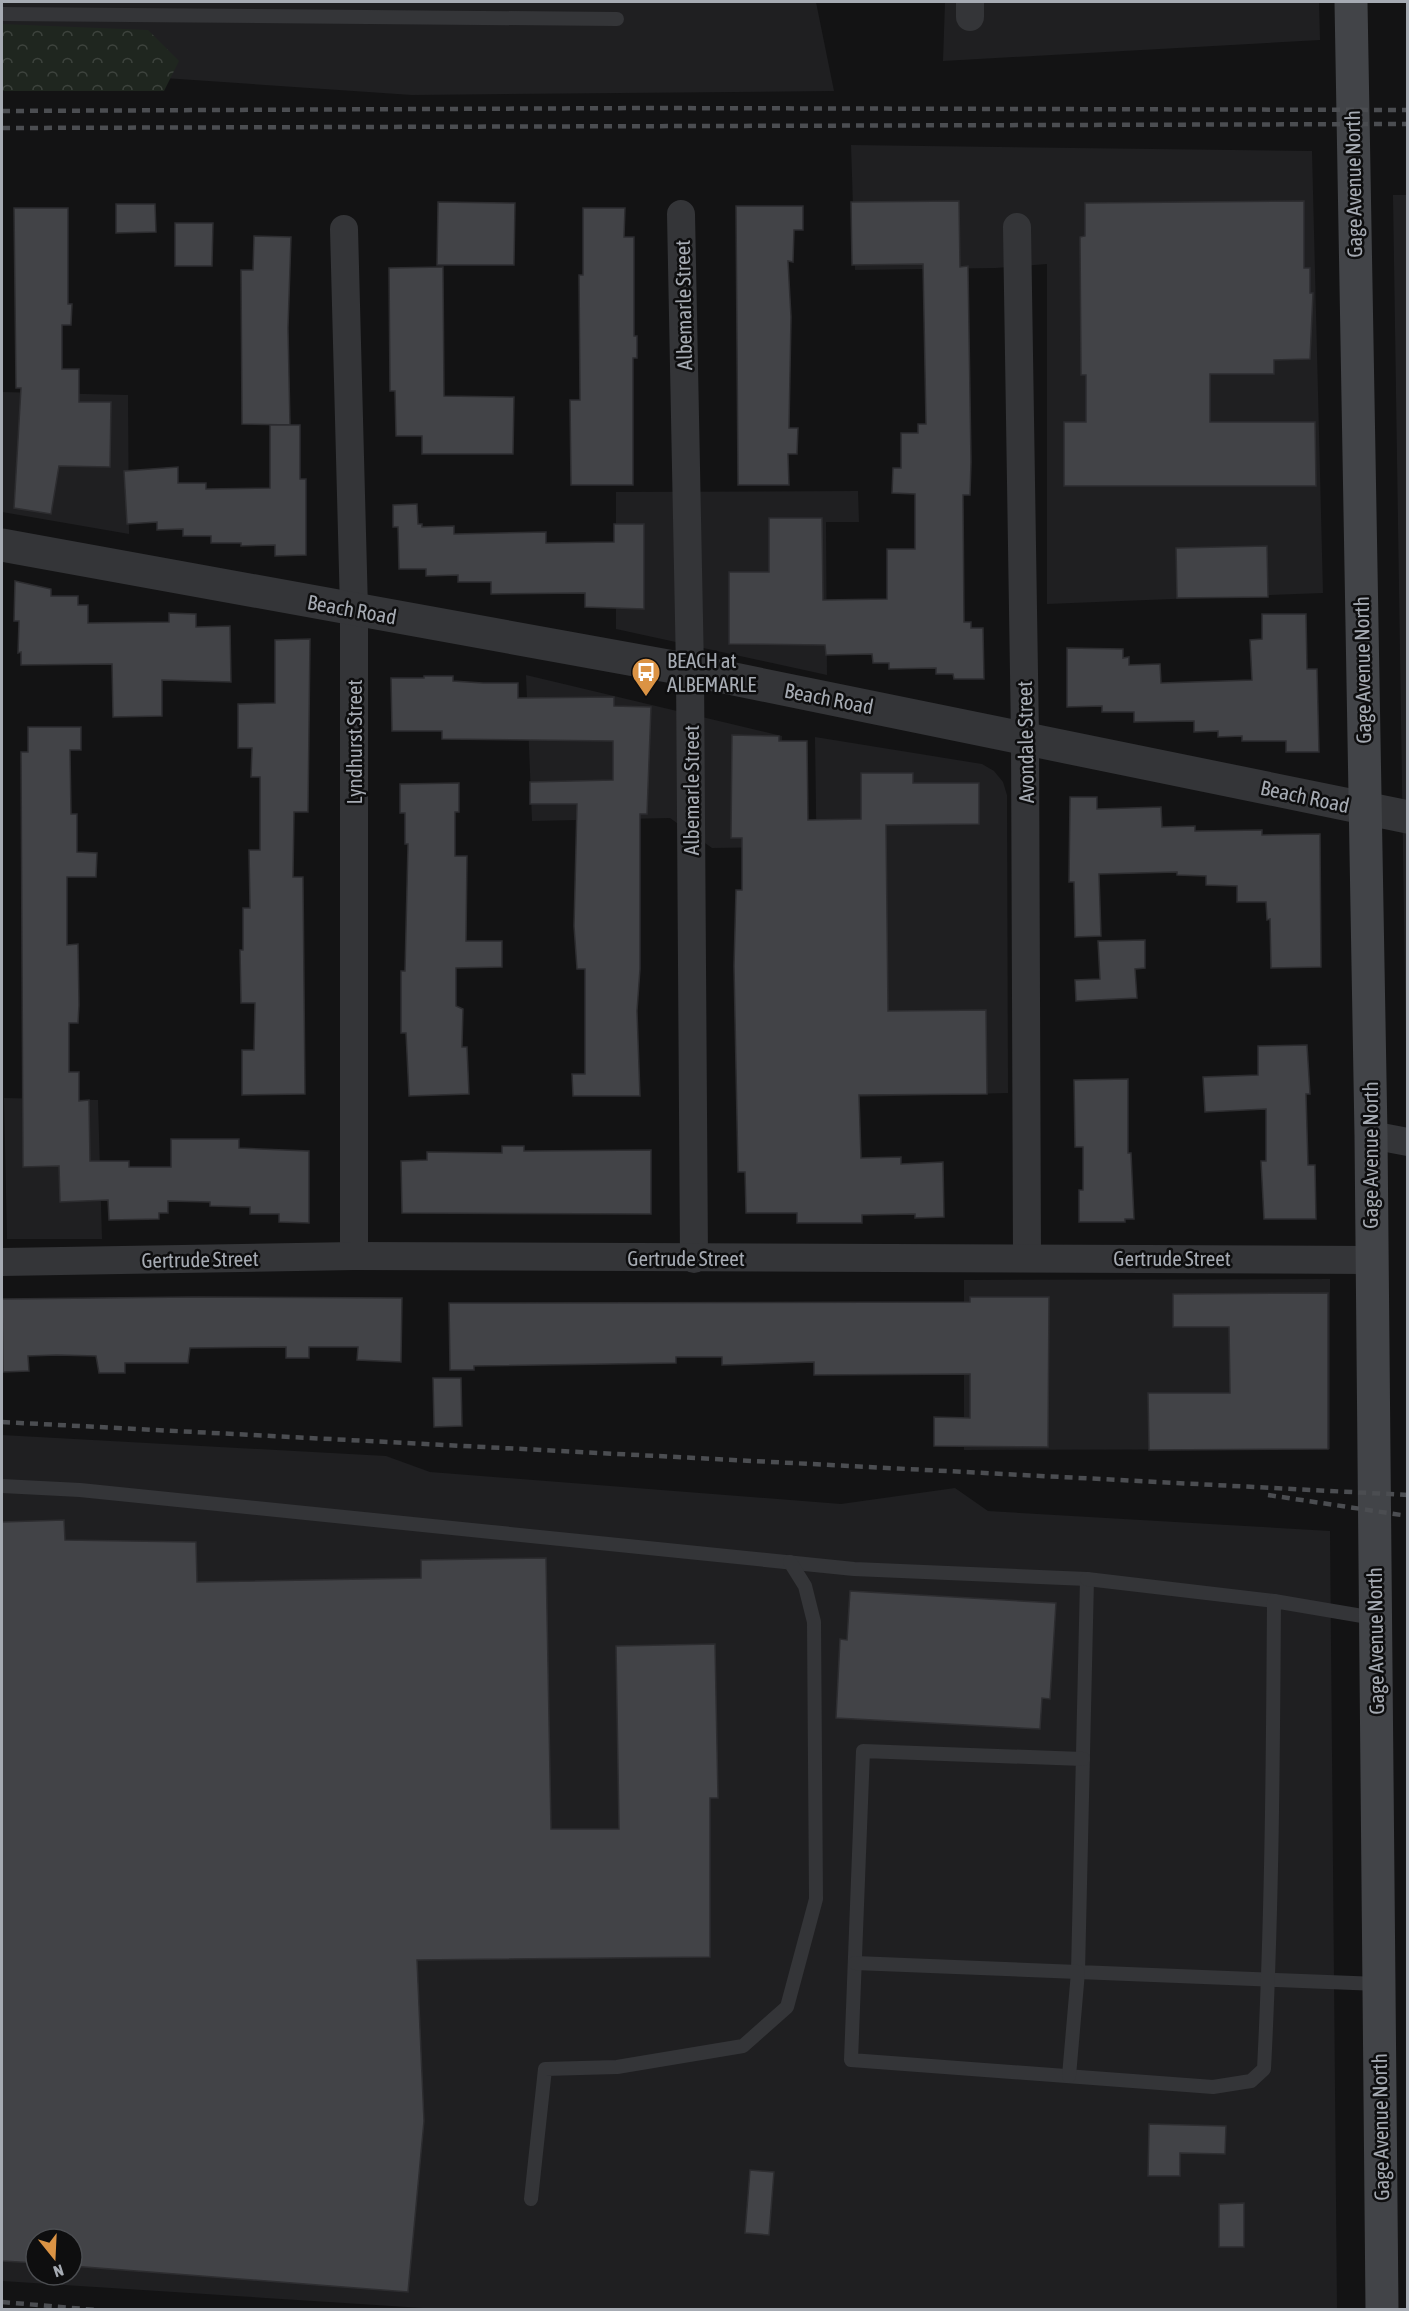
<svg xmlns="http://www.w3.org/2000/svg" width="1409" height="2311" font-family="'Asap Condensed',sans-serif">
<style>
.built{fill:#1f1f21;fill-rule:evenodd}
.forest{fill:url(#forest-crowns)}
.building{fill:#424347;stroke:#2d2d30;stroke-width:1.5}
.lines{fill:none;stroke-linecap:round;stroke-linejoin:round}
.service{stroke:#343538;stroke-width:14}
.minor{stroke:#343538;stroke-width:28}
.tertiary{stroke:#343538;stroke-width:33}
.secondary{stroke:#424448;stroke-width:33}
.rail{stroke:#4b4d51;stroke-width:4.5;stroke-dasharray:8 6;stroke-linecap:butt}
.labels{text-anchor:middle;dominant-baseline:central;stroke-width:5;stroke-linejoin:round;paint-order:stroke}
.street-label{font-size:21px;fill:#a6abb3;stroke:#0e0e0f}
.poi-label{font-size:21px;fill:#a6abb3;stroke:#0e0e0f;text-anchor:start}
</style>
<defs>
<pattern id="forest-crowns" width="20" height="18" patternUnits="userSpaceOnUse" patternTransform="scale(1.5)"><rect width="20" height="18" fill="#1f261f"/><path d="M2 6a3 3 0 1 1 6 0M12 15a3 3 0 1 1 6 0" fill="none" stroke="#3d433d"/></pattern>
</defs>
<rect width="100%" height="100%" fill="#131314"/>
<g class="built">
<path d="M2 2H816L834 91 412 95 2 67Z"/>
<path d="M945 2H1319L1320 40 943 61Z"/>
<path d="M851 145 1312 151 1323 593 1047 604V264L996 268 855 270Z"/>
<path d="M1393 195H1408L1407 1113Z"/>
<path d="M2 392 128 395 129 534 2 512Z"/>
<path d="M858 491 859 522H826L827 675 616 629V492Z"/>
<path d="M526 675 782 736 781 847 712 848 670 818 532 821Z"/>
<path d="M815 737 982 764 994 771 1003 782 1007 795 1008 1093 820 1098Z"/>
<path d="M4 1098 98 1100 102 1239H7Z"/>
<path d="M1330 1279V1449L964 1450V1280Z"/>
<path d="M2 1435 386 1456 430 1472 841 1504 955 1488 988 1511 1330 1531 1337 2309 454 2310 2 2281ZM36 2239H72V2275H36Z"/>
</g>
<path class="forest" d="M2 24 148 30 179 61 164 91H2Z"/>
<g class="building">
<path d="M959 201 960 267 968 266 971 462 970 495H963L964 622H971V628H983L984 679H954L953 674H936V668L889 669V663H873L872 654 826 655 825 645 729 644V572H769V518H822L823 600 887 599V549H915V494L892 493 893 468H901V433H918V424H926L923 264 852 265 851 202Z"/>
<path d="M1304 201V268H1310V293H1313L1310 359 1274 360V374H1210V422H1315L1316 486H1064V422H1086V375H1081L1080 237 1085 236V203Z"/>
<path d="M438 202 515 203 514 265H437Z"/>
<path d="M116 204H155L156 232 116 233Z"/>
<path d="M736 206H803V230H794L793 262 788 261 791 317 789 428H798L797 454H788L789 485H738Z"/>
<path d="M14 208H68V304H72L71 325H62V369H79V402H111L110 467 59 466 51 514 14 508 21 388H16Z"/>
<path d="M583 208H625L624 237H634V336H637V358H633V485H571L570 400H580L579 275H583Z"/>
<path d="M175 223H213L212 266H175Z"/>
<path d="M254 236 291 237 288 328 290 425 242 424 241 270H253Z"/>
<path d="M443 267 444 396 514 397 513 454H422V436H396L395 391H390L389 268Z"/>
<path d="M270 425H300V479H306V555L275 556V545L241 546V543H211V536H183V529L157 530V522L127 524 124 471 178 467V483H206V489L270 488Z"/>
<path d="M417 504 418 524H422V527L454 526V534L546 532V543L614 542V524H644V609L585 607V593L491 594V582H458V575L426 576V569H399L398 527H393V505Z"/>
<path d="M1267 546 1268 597 1177 598 1176 548Z"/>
<path d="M15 581 51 589V596H78V605H88V623L169 622V613L196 614V627L230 626 231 682 162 680V716L113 717 112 664 21 665V652L18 653 19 621H14Z"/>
<path d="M1262 614H1306L1307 669H1317L1319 752H1286V741H1242V736L1218 737V731L1194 732V721L1134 722V712H1102V706L1067 707V648L1123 649V658L1129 657V665L1160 664 1161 683 1252 680 1250 640 1262 639Z"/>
<path d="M310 639 308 812H294L293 877H303L305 1094 242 1095V1050H254L255 1003H241L240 950H243V908H250L249 850H260V777H251L252 748H238V704L275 703V640Z"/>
<path d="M424 676H453V681L483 683H518V698L614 697V706L651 707 647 814H640V969L637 1011 640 1096H573L572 1074H585V969H577L574 926 577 804H530V782L613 780V741L442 739V731H392L391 678H424Z"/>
<path d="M28 727H81V750H70L71 814H77V852L97 853 96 877H67V945L78 944 79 1005 78 1023H69V1072H79V1101L89 1100 90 1161H129V1167H171V1139H239V1148L309 1151V1223L279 1222V1214H250V1207L210 1206V1202L168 1201V1213H159V1219L109 1220 108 1200 60 1202 59 1166 23 1167 21 752H28Z"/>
<path d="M732 735 779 736V741H807L808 820 861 819V773H913V783H979V824L886 825 888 1011 986 1010 987 1094 859 1095 861 1158 901 1157V1164L943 1162 944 1217 915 1218V1214L862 1215V1223H797V1213H746L745 1172H738L734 966 736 890H742V838H731Z"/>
<path d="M459 783V812H455V856H467L466 941H502V967L456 968V1006L463 1009 462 1047H467L469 1094 409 1096 406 1033H401V971H405L408 844H405V813H400V784Z"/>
<path d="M1070 797H1097V809L1161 807 1162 827 1195 826V831L1262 830V835L1320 834 1321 967 1271 968 1270 919 1267 920 1266 902H1237V886L1206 885V876L1177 875V872L1099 874 1101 936 1075 937 1074 882H1069Z"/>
<path d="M1145 940V968L1135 969 1137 998 1076 1001 1075 980 1100 979 1098 941Z"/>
<path d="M1307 1045 1310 1094H1306L1308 1165H1315L1316 1219H1264L1261 1161H1266V1109L1205 1112 1203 1077 1258 1075V1046Z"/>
<path d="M1128 1079V1153H1131L1134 1219H1125V1222H1079V1190H1083V1147H1075L1074 1080Z"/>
<path d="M502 1146H524V1151L651 1150V1214L402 1213 401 1161 427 1160V1152L502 1153Z"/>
<path d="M1328 1293V1449L1149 1450 1148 1393H1230L1229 1327H1173V1294Z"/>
<path d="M194 1297 402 1298 401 1362 357 1360 358 1347H309V1358H286V1347L190 1348 188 1363H125V1373H99L96 1356 57 1355 28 1356 29 1371 3 1372 2 1299Z"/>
<path d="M970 1297H1049L1048 1447 934 1446V1417L970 1418V1374L814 1375V1362L722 1365V1357H676V1363L474 1366V1370H450L449 1303 970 1302Z"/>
<path d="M433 1378H461L462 1426 434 1427Z"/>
<path d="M64 1520 65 1540 196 1542 197 1582 421 1578V1560L546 1558 551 1829H619L616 1646 715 1644 718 1798H710V1957L417 1960 424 2121 408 2292 72 2266V2239H36V2263L2 2261V1522Z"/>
<path d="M850 1591 1056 1603 1050 1699 1042 1698 1040 1729 836 1718 840 1639 847 1640Z"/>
<path d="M1149 2124 1226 2126 1225 2154 1180 2153V2176H1148Z"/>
<path d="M750 2170 774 2172 769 2235 745 2233Z"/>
<path d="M1244 2203V2247H1219V2204Z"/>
</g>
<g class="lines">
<g class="service">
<path d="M2 14 617 19"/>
<path d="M2 1486 80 1490 854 1569 1087 1579 1078 1972 1379 1984"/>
<path d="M1087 1579 1274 1601"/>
<path d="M1083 1759 863 1751 851 2060 1213 2087 1251 2081 1264 2069C1272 1913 1273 1757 1274 1601L1374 1618"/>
<path d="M855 1963 1078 1972 1069 2076"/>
<path d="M531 2199 545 2069 617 2067 743 2046 787 2007 816 1899 814 1622 805 1586 790 1562"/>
</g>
<g class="minor">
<path d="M970 2V17"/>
<path d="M681 214 690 670 694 1259"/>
<path d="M1017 227 1025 737 1027 1257"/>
<path d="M344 229 354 609V1256"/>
<path d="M1371 1135 1408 1142"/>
<path d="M2 1262 354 1256 1371 1260"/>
</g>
<path class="tertiary" d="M2 545 690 670 1408 817"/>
<path class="secondary" d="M1351 2 1371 1135 1382 2310"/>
<g class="rail">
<path d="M2 111 647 108 1408 110"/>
<path d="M2 128 1408 124"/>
<path d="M2 1422 1408 1495"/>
<path d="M1268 1495 1408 1516"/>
<path d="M2 2302 96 2310"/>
</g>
</g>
<defs>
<g id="bus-pin" transform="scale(1.5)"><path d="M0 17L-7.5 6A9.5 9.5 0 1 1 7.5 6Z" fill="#db9344" stroke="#0e0e0f"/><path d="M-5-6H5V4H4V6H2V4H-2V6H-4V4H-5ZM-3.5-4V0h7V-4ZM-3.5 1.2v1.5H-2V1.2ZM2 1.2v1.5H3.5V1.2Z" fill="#fff"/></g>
</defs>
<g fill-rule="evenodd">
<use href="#bus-pin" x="646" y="672"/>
</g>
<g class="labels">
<g class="street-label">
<text transform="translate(1353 184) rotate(-91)">Gage Avenue North</text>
<text transform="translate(683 305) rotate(-91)">Albemarle Street</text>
<text transform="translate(352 609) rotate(10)">Beach Road</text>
<text transform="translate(1362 670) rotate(-91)">Gage Avenue North</text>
<text transform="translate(829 698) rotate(11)">Beach Road</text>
<text transform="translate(354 742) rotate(-90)">Lyndhurst Street</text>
<text transform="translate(1025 742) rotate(-91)">Avondale Street</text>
<text transform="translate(691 790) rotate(-90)">Albemarle Street</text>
<text transform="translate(1305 796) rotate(12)">Beach Road</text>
<text transform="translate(1370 1155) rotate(-90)">Gage Avenue North</text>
<text x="686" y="1258">Gertrude Street</text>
<text x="1172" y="1258">Gertrude Street</text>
<text transform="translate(200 1259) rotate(-1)">Gertrude Street</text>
<text transform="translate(1375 1641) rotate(-91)">Gage Avenue North</text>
<text transform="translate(1380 2127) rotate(-91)">Gage Avenue North</text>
</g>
<g class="poi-label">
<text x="667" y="660">BEACH at<tspan x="667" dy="24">ALBEMARLE</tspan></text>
</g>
</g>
<rect width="1409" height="2311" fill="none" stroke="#a6abb3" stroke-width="6"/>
<g transform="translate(54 2257) rotate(162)"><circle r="28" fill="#0e0e0f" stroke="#4b4d51" stroke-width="1.5"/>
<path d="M0-4.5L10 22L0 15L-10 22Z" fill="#db9344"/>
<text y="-9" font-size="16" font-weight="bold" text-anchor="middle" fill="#a6abb3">N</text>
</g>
</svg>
